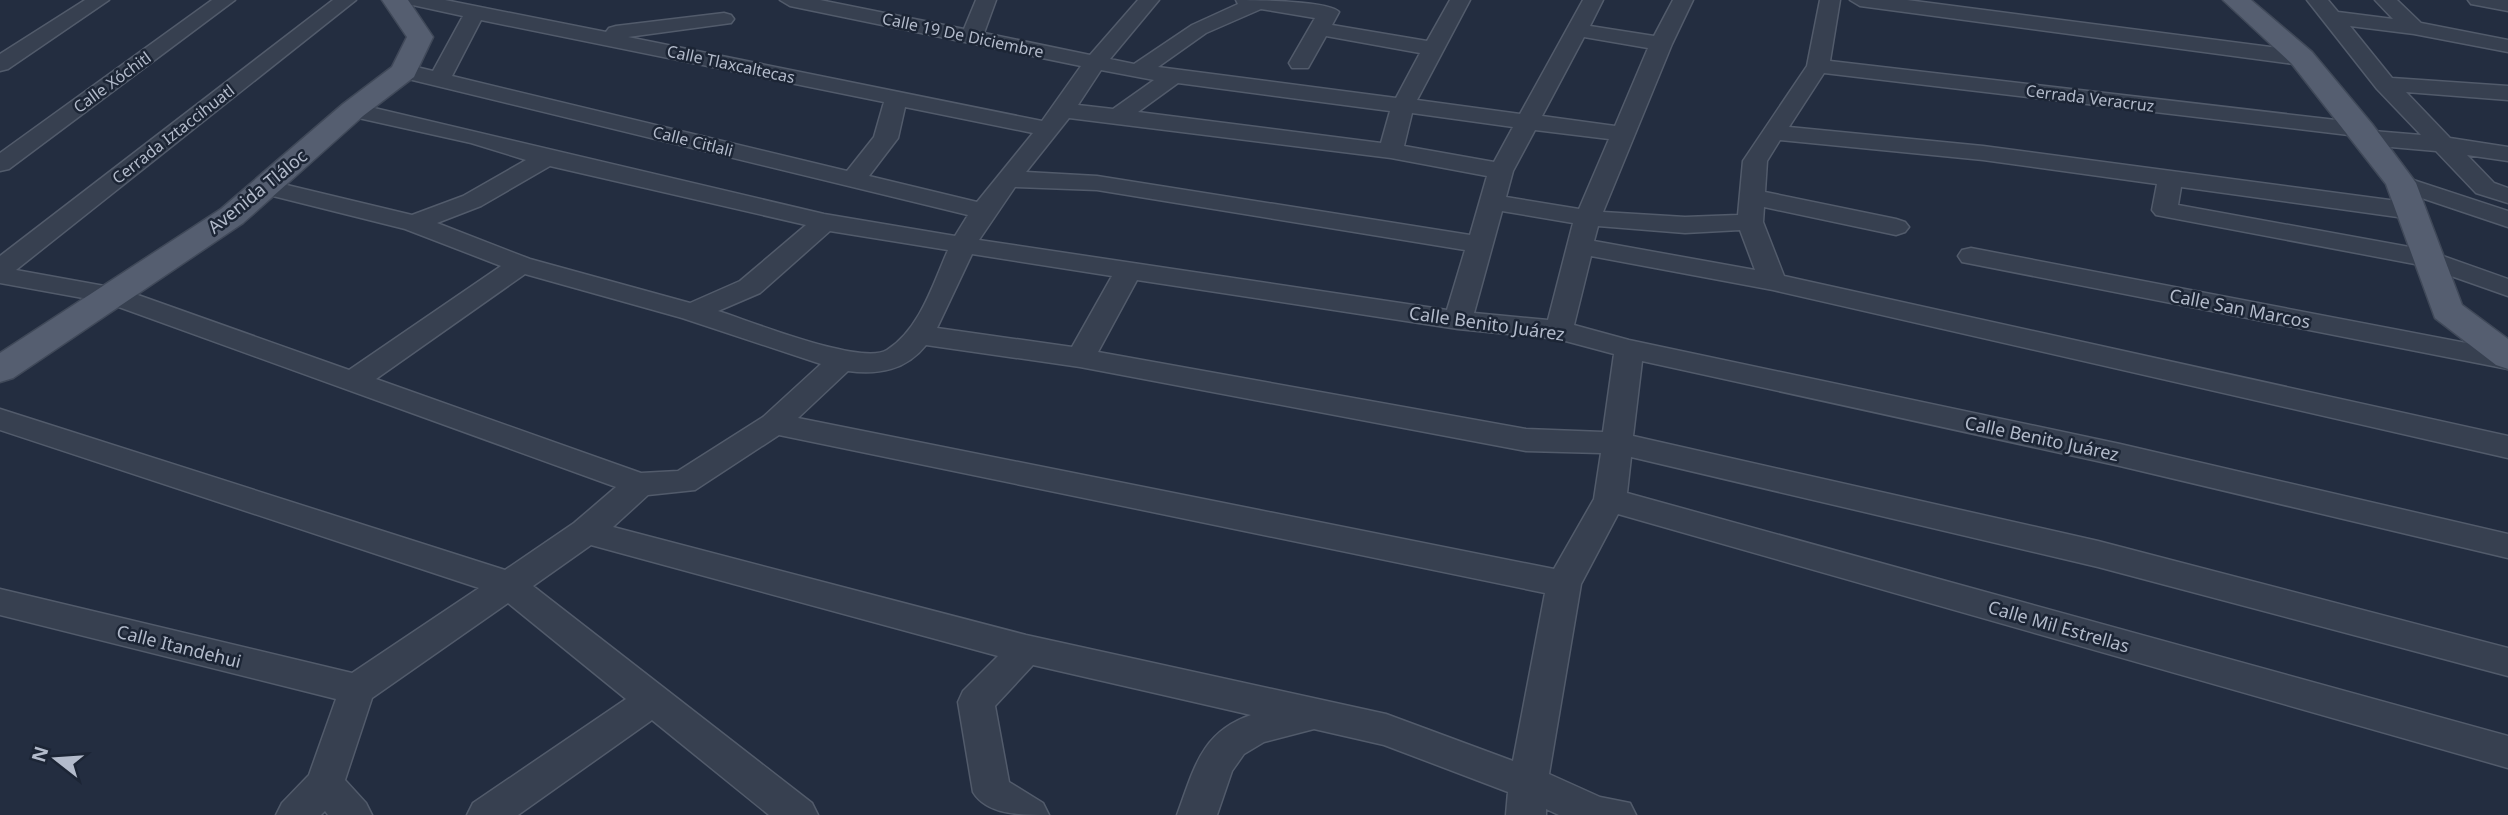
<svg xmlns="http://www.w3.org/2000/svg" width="2508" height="815" font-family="'Noto Sans',sans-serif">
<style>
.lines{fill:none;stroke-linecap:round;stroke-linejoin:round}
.minor-casing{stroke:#525b6b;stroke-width:3}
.major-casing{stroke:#404959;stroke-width:3}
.minor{fill:#374050;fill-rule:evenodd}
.major{fill:#555e70;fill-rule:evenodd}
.labels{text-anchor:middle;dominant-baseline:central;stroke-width:5;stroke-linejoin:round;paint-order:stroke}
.far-street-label{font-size:16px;fill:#b3bbcb;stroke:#1c2535}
.street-label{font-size:18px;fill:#b3bbcb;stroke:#1c2535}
</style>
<rect width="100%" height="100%" fill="#232d40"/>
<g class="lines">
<g class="minor-casing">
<g id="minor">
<path d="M85 0H109L8 69 0 71V54Z"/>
<path d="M212 0H235L9 169 0 171V153Z"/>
<path d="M333 0H356L16 270 121 289 349 370 501 266 405 229 257 192 254 187 257 182 266 180 412 215 463 196 526 160 471 143 345 115 342 110 345 105 353 103 824 214 955 236 968 215 396 76 393 71 396 66 404 64 433 71 463 16 408 4 405 0H445L606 32 609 28 616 26 724 13 731 15 734 19 731 23 628 37 1042 121 1081 66 790 6 780 0H820L964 29 976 0H996L984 33 1090 55 1138 0H1159L1110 59 1134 64 1192 25 1238 4 1236 0C1254 0 1331 1 1339 12L1332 25 1427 41 1450 0H1470L1417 100 1520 114 1583 0H1603L1590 26 1654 36 1673 0H1693L1672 44 1603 212 1685 217 1738 215 1743 161 1807 66 1820 0H1840L1830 61 2362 123 2370 125 2373 131 2421 135 2377 89 2307 0H2328L2338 12 2393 19 2375 0H2397L2421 23 2508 40V52L2414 34 2350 26 2392 78 2508 86V100L2406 92 2450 138 2508 147V161L2467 155 2494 183 2508 188V203L2476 193 2436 151 2368 145 2360 143 2357 136 1824 73 1789 127 1983 146 2412 203 2421 206 2425 211 2421 216 2412 219 2181 187 2178 205 2426 250 2508 279V296L2420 265 2156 215 2152 210 2157 184 1983 160 1780 140 1767 161 1765 192 1896 219 1905 222 1909 227 1905 232 1896 235 1764 207 1763 222 1784 276 2508 436V458L1773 290 1591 256 1574 325 1629 340 2120 444 2508 534V558L2120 466 1642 361 1633 436 2098 541 2508 648V676L2098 567 1631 457 1627 493 2508 736V768L1618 514 1581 584 1549 774 1600 797 1630 803 1636 815H1559L1546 809V815H1506L1508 792 1384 745 1314 729 1264 742 1244 754 1232 771 1217 815H1177C1194 769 1201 732 1251 715L1033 665 995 706 1009 782 1043 803 1049 815C1020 815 987 815 973 792L958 702 963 691 998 656 591 545 533 586 812 803 818 815H769L652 720 518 815H467L473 803 626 699 508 603 372 698 345 780 366 803 372 815H328L325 811 321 815H276L282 803 309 775 336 699 0 615V589L352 673 479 588 0 430V409L505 570 574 523 616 487 105 302 0 283V256ZM1261 9 1315 18 1289 63 1292 68H1308L1326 36 1420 53 1396 98 1158 67 1206 33ZM481 20 884 102 874 137 847 171 452 76ZM1584 37 1648 48 1615 126 1542 116ZM1101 70 1154 80 1113 109 1078 105ZM1178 83 1390 111 1381 143 1138 112ZM905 107 1033 133 977 202 869 176 898 138ZM1412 113 1513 127 1494 162 1404 146ZM1069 118 1391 158 1487 176 1470 235 1097 176 1026 172ZM1535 130 1609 139 1579 209 1506 197 1513 171ZM550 166 806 225 740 281 690 303 530 259 437 223 481 206ZM1015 187 1097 190 1465 250 1447 310 979 240ZM1502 211 1573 223 1548 320 1474 313ZM1598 226 1685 233 1740 230 1755 270 1594 241ZM830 231 948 250C933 284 920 329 887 350 861 366 750 321 718 311L760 293ZM972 254 1112 276 1072 347 937 328ZM525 274 682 318 821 364 763 417 678 471 641 473 376 379ZM1137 280 1458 329 1558 339 1614 354 1603 432 1526 429 1098 352ZM926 345 1080 367 1526 451 1601 453 1594 499 1554 569 798 418 848 371C879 375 906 370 926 345ZM779 435 1545 593 1513 761 1386 714 1026 635 613 527 648 495 695 490Z"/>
<path d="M1850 0H1907L2302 51 2313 58 2302 65 1860 6Z"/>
<path d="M2468 0H2508V11L2471 4Z"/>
<path d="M2401 176 2508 211V227L2392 188 2389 183 2392 178Z"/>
<path d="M1971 248 2508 351V369L1962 262 1958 256 1962 250Z"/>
</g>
</g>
<g class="major-casing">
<g id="major">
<path d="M382 0H408L433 37 414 77 363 116 243 223 13 378 0 382V353L221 209 343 104 392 67 407 37Z"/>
<path d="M2223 0H2251L2312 52 2372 124 2416 183 2462 305 2508 339V369L2496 365 2435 318 2386 184 2292 64Z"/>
</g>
</g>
<use href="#minor" class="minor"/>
<use href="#major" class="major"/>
</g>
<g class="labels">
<g class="far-street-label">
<text transform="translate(963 35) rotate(12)">Calle 19 De Diciembre</text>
<text transform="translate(731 64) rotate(12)">Calle Tlaxcaltecas</text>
<text transform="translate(112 82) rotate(-36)">Calle Xóchitl</text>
<text transform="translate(2090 98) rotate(7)">Cerrada Veracruz</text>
<text transform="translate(173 134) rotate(-38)">Cerrada Iztaccihuatl</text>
<text transform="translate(693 141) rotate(14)">Calle Citlali</text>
</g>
<g class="street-label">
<text transform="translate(257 191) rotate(-39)">Avenida Tláloc</text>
<text transform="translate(2240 308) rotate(11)">Calle San Marcos</text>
<text transform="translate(1487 323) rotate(8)">Calle Benito Juárez</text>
<text transform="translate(2042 438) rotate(12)">Calle Benito Juárez</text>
<text transform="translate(2059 626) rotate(16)">Calle Mil Estrellas</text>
<text transform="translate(179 646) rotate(14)">Calle Itandehui</text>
</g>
</g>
<g transform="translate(56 759) rotate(287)" stroke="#1c2535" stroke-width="5" paint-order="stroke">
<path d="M0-5L12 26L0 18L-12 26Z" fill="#b3bbcb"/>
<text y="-10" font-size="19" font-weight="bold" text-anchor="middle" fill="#b3bbcb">N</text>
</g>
</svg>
